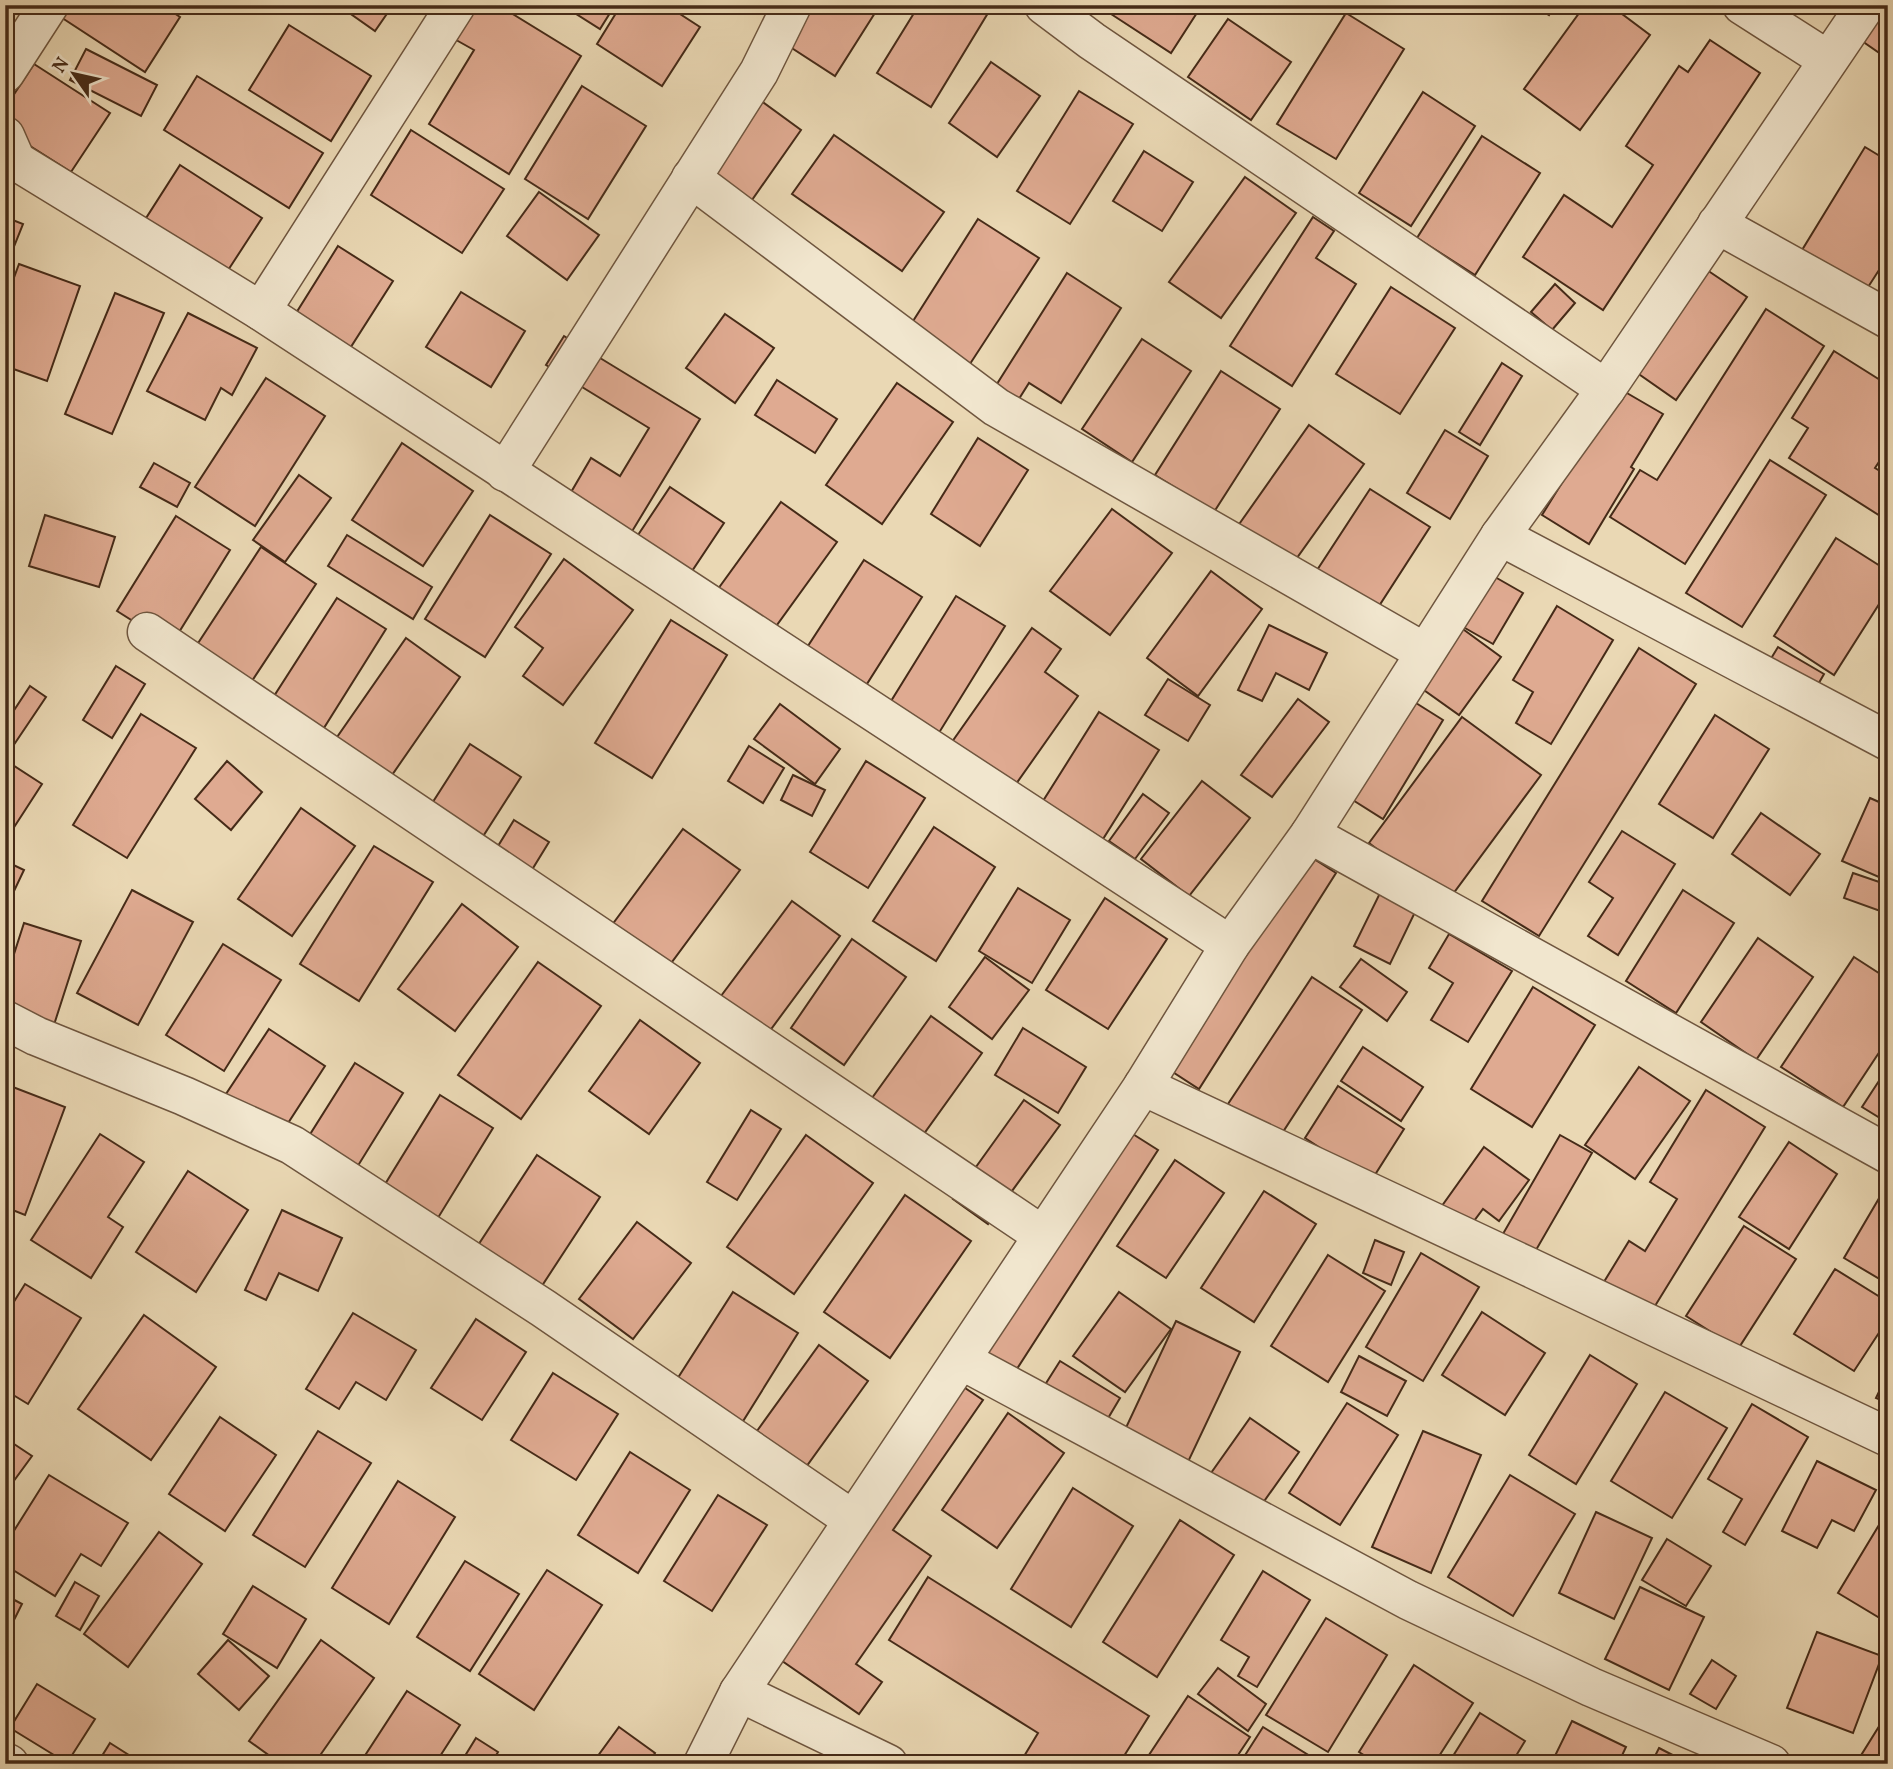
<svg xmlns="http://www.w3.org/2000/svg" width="1893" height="1769" font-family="Vollkorn,serif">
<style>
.building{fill:#dfaa91;stroke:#462b18;stroke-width:2}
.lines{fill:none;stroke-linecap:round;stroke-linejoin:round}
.minor-casing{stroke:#6f563f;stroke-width:41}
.minor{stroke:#f1e6ce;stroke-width:38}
</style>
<rect width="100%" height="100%" fill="#ead8b4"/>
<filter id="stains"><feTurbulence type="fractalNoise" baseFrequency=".00286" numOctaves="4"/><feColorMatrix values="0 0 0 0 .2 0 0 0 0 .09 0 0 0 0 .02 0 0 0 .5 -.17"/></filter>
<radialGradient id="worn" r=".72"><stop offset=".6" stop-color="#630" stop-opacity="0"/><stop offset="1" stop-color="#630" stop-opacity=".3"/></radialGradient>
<g class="building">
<path d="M57 5H162L180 17 145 72 53 12Z"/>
<path d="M338 5H393L375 31Z"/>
<path d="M468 5H498L581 56 509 174 429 124 474 50 449 36Z"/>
<path d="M562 5H615L600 29Z"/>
<path d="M621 5H666L700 27 662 86 597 44Z"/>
<path d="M808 5H880L835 76 784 43Z"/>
<path d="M919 5H975L988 13 931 107 877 73Z"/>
<path d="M1116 5H1202L1171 53 1111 14Z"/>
<path d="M1533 5H1555L1549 15Z"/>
<path d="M1585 5H1610L1650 35 1580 130 1524 89Z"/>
<path d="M1886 5H1888V59L1862 41Z"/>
<path d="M1346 13 1404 49 1336 159 1277 124Z"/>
<path d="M1228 19 1291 62 1251 120 1188 77Z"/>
<path d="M289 25 371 76 331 141 249 90Z"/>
<path d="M1710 40 1760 73 1603 310 1523 257 1564 195 1612 227 1653 165 1626 146 1679 66 1688 72Z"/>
<path d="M86 49 157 85 141 116 70 80Z"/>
<path d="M991 62 1040 96 997 157 949 123Z"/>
<path d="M34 64 110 113 71 172 5 130V108Z"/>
<path d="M197 76 323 153 289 208 164 130Z"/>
<path d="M582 86 646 126 588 219 525 179Z"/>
<path d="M745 89 801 130 745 210 687 168Z"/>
<path d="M1079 91 1133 124 1070 224 1017 191Z"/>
<path d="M1423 92 1475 126 1411 226 1359 193Z"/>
<path d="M411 130 504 189 462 253 371 195Z"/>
<path d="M834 135 944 212 902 271 792 194Z"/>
<path d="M1482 136 1540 173 1475 275 1417 238Z"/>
<path d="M1865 147 1888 161V256L1863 295 1799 255Z"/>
<path d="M1144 151 1193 182 1162 231 1113 201Z"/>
<path d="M180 165 262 218 223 278 141 226Z"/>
<path d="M1245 177 1296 213 1221 318 1169 282Z"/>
<path d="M539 192 599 235 567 280 507 236Z"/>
<path d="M5 217 23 224 5 269Z"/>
<path d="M1313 217 1334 231 1316 258 1356 284 1292 386 1230 346Z"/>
<path d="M978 219 1039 258 968 367 908 329Z"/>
<path d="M338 246 393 281 347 353 293 318Z"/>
<path d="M19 264 80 286 47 381 5 366V302Z"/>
<path d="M1704 268 1747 297 1676 400 1633 370Z"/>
<path d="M1067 273 1121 308 1061 403 1029 383 1012 410 990 395Z"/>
<path d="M1555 284 1575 303 1552 330 1531 312Z"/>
<path d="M1391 287 1455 328 1400 414 1336 374Z"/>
<path d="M461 292 525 331 491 387 426 347Z"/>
<path d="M115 293 164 313 112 434 65 414Z"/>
<path d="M1766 309 1824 346 1685 564 1610 517 1640 470 1657 480Z"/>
<path d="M188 313 257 348 232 395 221 388 205 420 147 391Z"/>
<path d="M725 314 774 348 735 403 686 368Z"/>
<path d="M564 336 700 419 625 543 563 506 591 458 620 476 649 428 546 365Z"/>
<path d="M1142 339 1191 371 1132 462 1082 429Z"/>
<path d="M1834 351 1888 385V448L1875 468 1888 476V521L1789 458 1808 428 1792 418Z"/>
<path d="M1502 363 1522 376 1480 445 1459 432Z"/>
<path d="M1221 371 1280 409 1214 512 1155 475Z"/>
<path d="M266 378 325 416 255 526 195 487Z"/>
<path d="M777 380 837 419 815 453 755 415Z"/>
<path d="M897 383 953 422 882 524 826 485Z"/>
<path d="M1620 389 1663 414 1631 467 1634 469 1589 544 1542 515Z"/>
<path d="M1309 425 1364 464 1289 569 1235 530Z"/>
<path d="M1445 430 1488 456 1450 519 1407 493Z"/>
<path d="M978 438 1028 470 980 546 931 514Z"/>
<path d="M402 443 473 491 423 566 352 520Z"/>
<path d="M1770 460 1826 495 1742 627 1686 593Z"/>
<path d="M154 463 190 483 177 507 140 487Z"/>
<path d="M299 475 331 498 285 562 253 540Z"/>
<path d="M670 487 724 523 688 577 634 541Z"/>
<path d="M1370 489 1430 527 1368 623 1308 584Z"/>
<path d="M781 502 837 542 774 629 718 589Z"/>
<path d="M1112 509 1172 553 1110 635 1050 591Z"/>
<path d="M45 515 115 537 99 587 29 566Z"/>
<path d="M490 515 551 554 485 657 425 619Z"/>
<path d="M176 516 230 550 171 645 117 611Z"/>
<path d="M347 535 432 587 413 619 328 566Z"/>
<path d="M1836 538 1888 571V590L1834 675 1774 636Z"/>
<path d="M261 547 316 584 244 693 189 657Z"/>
<path d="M564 559 633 610 563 705 523 676 543 648 515 627Z"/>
<path d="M864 560 922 597 865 687 806 649Z"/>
<path d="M1211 571 1262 609 1198 696 1147 658Z"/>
<path d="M1488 573 1523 593 1493 644 1458 624Z"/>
<path d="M956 596 1005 626 937 736 888 706Z"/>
<path d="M337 598 386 629 317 739 267 707Z"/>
<path d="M1557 606 1613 640 1551 744 1516 723 1533 692 1513 680Z"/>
<path d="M671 620 727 655 652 778 595 743Z"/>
<path d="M1456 624 1501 657 1459 715 1414 683Z"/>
<path d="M1269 625 1327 653 1309 690 1276 673 1262 701 1238 690Z"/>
<path d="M1032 628 1061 649 1045 672 1078 696 1009 794 947 749Z"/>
<path d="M406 638 460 677 374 801 319 763Z"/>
<path d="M1778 647 1824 674 1808 702 1761 675Z"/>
<path d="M1639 648 1696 684 1539 936 1482 901Z"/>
<path d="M116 666 145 684 112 738 83 720Z"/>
<path d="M1168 679 1210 705 1188 741 1145 715Z"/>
<path d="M30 686 46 697 5 758V724Z"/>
<path d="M1888 697V736L1872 728Z"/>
<path d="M1408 698 1443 720 1383 819 1348 797Z"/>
<path d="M1298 699 1329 722 1272 797 1241 775Z"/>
<path d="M780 704 840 749 815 784 754 739Z"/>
<path d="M1099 712 1159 750 1103 839 1043 801Z"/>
<path d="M141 714 196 748 127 858 73 825Z"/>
<path d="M1715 715 1769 749 1713 838 1659 804Z"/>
<path d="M1462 717 1541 775 1447 902 1369 843Z"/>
<path d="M470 744 521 777 473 852 422 819Z"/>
<path d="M749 746 784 768 763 803 728 781Z"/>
<path d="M5 760 42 784 9 835 5 833Z"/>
<path d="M227 761 262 792 231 830 195 799Z"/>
<path d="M866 761 925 798 868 888 810 852Z"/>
<path d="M793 775 825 790 812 816 781 800Z"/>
<path d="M1202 781 1250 818 1189 896 1141 859Z"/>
<path d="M1143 794 1169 813 1135 859 1109 841Z"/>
<path d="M1870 798 1888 806V881L1842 861Z"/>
<path d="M301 808 355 846 292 936 238 899Z"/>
<path d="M1761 813 1820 854 1790 895 1732 854Z"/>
<path d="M514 820 549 842 522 886 487 864Z"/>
<path d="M934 827 995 867 936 961 873 921Z"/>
<path d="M683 829 740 870 666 970 609 929Z"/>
<path d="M1622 831 1675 864 1618 955 1588 936 1613 898 1589 882Z"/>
<path d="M374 846 433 882 359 1001 300 964Z"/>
<path d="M1303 852 1336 873 1199 1089 1165 1067Z"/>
<path d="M5 861 24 870 5 910Z"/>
<path d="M1853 873 1888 885V899L1883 912 1844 898Z"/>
<path d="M1018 888 1070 920 1032 983 979 951Z"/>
<path d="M132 890 193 922 138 1025 77 993Z"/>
<path d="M1683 890 1734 923 1676 1013 1626 981Z"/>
<path d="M1381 891 1417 908 1390 964 1354 946Z"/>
<path d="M1105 898 1167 939 1108 1029 1046 990Z"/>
<path d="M792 901 840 936 766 1036 718 1000Z"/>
<path d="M462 904 518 947 455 1031 398 989Z"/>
<path d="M24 923 81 941 52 1031 5 1016V982Z"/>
<path d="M1449 934 1512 971 1468 1042 1431 1020 1453 983 1429 968Z"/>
<path d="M1758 938 1813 977 1756 1060 1701 1022Z"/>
<path d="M852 939 906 977 844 1065 791 1028Z"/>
<path d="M223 944 281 980 224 1071 166 1035Z"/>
<path d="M985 957 1029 990 992 1039 949 1007Z"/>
<path d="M1854 957 1888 979V1039L1843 1107 1781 1067Z"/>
<path d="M1361 959 1407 992 1387 1021 1340 987Z"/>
<path d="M538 962 601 1006 521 1119 458 1075Z"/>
<path d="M1312 977 1362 1010 1279 1138 1228 1104Z"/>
<path d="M1533 987 1595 1025 1532 1127 1471 1089Z"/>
<path d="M931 1016 982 1053 918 1142 867 1105Z"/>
<path d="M640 1020 700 1063 649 1134 589 1091Z"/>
<path d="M1023 1028 1086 1067 1058 1113 995 1075Z"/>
<path d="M269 1029 325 1066 279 1137 222 1100Z"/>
<path d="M1363 1047 1423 1087 1401 1121 1341 1081Z"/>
<path d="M355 1063 403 1093 346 1185 297 1155Z"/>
<path d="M1639 1067 1690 1101 1635 1179 1585 1145Z"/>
<path d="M1888 1067V1123L1862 1107Z"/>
<path d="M5 1084 65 1107 25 1215 5 1207Z"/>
<path d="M1338 1086 1404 1129 1371 1181 1305 1138Z"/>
<path d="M1706 1090 1765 1127 1647 1319 1599 1290 1629 1241 1645 1251 1677 1199 1650 1182Z"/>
<path d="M440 1095 493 1128 433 1226 379 1194Z"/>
<path d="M1024 1100 1060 1125 988 1224 953 1199Z"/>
<path d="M751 1110 781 1129 737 1200 707 1182Z"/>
<path d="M1117 1124 1158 1150 1015 1372 974 1347Z"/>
<path d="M100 1134 144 1162 108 1217 123 1227 91 1278 31 1240Z"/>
<path d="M806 1135 873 1183 794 1294 727 1247Z"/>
<path d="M1560 1135 1592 1153 1532 1257 1500 1239Z"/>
<path d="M1789 1142 1837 1174 1789 1249 1739 1217Z"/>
<path d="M1484 1147 1529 1180 1499 1221 1483 1209 1462 1237 1434 1217Z"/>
<path d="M537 1155 600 1197 534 1298 471 1256Z"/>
<path d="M1175 1160 1224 1193 1166 1278 1117 1246Z"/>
<path d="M188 1171 248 1210 196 1292 136 1252Z"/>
<path d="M1888 1183V1284L1844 1258Z"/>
<path d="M1264 1191 1316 1224 1254 1322 1201 1288Z"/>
<path d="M905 1195 971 1241 890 1358 824 1312Z"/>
<path d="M282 1210 342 1238 318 1291 279 1273 266 1300 245 1290Z"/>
<path d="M637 1222 691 1263 633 1339 579 1299Z"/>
<path d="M1744 1226 1796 1259 1738 1349 1686 1316Z"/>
<path d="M1375 1240 1404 1252 1391 1285 1363 1273Z"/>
<path d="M5 1248 13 1252 5 1267Z"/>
<path d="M1421 1253 1479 1287 1423 1381 1366 1347Z"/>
<path d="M1328 1255 1385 1291 1328 1382 1271 1346Z"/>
<path d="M1835 1269 1888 1302V1319L1854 1371 1794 1334Z"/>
<path d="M25 1284 81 1318 28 1404 5 1390V1316Z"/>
<path d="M733 1292 798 1333 740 1426 674 1384Z"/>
<path d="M1119 1292 1171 1329 1125 1392 1073 1356Z"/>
<path d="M1482 1312 1545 1353 1505 1415 1442 1375Z"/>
<path d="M353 1313 416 1350 386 1400 356 1382 339 1409 306 1389Z"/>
<path d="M144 1315 216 1367 151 1460 78 1409Z"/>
<path d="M476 1319 526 1352 482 1420 431 1388Z"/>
<path d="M1176 1321 1240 1352 1187 1464 1123 1434Z"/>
<path d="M819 1345 868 1381 806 1467 757 1431Z"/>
<path d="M1590 1355 1637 1384 1576 1484 1529 1455Z"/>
<path d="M1359 1356 1406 1381 1387 1416 1341 1392Z"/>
<path d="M1060 1361 1120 1398 1104 1425 1043 1388Z"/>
<path d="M553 1373 618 1414 576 1480 511 1440Z"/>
<path d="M1888 1373V1403L1876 1398Z"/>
<path d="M959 1384 983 1400 893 1530 931 1556 856 1664 882 1682 859 1714 772 1654Z"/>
<path d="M1665 1392 1727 1428 1672 1518 1611 1481Z"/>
<path d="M1347 1403 1398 1435 1340 1525 1289 1493Z"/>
<path d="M1752 1404 1808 1437 1745 1545 1723 1532 1742 1499 1708 1479Z"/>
<path d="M1008 1413 1064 1453 997 1548 942 1510Z"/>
<path d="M220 1417 276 1455 225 1531 169 1494Z"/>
<path d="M1250 1418 1299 1452 1260 1507 1211 1473Z"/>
<path d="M318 1431 371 1463 305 1567 253 1535Z"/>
<path d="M1423 1431 1481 1455 1431 1573 1372 1547Z"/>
<path d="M5 1438 32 1456 5 1493Z"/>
<path d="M630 1452 690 1490 638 1573 578 1535Z"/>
<path d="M1817 1461 1876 1490 1854 1531 1832 1520 1817 1548 1782 1531Z"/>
<path d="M49 1475 128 1523 101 1566 81 1554 55 1596 5 1565V1545Z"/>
<path d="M1510 1475 1575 1514 1513 1616 1448 1577Z"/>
<path d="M398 1481 455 1517 389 1624 332 1588Z"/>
<path d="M1073 1488 1133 1526 1071 1627 1011 1589Z"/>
<path d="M718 1495 767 1525 712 1611 664 1581Z"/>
<path d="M1888 1510V1623L1838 1593Z"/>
<path d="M1596 1512 1652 1538 1614 1619 1559 1593Z"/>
<path d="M1180 1520 1234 1555 1157 1677 1103 1642Z"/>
<path d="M159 1532 202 1564 128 1667 84 1634Z"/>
<path d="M1667 1539 1711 1566 1686 1606 1642 1580Z"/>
<path d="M465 1561 519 1594 470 1671 417 1637Z"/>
<path d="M547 1570 602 1605 534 1710 479 1674Z"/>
<path d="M1263 1571 1310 1600 1257 1687 1238 1676 1249 1657 1221 1640Z"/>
<path d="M928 1577 1149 1716 1119 1764H1032L1023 1758 1038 1733 889 1640Z"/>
<path d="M75 1582 99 1596 80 1630 56 1616Z"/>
<path d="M253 1586 306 1619 277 1668 223 1634Z"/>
<path d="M1640 1587 1704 1617 1669 1690 1605 1659Z"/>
<path d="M5 1595 22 1604 5 1638Z"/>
<path d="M1326 1618 1387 1655 1328 1752 1266 1715Z"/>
<path d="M1817 1632 1882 1656 1853 1733 1787 1708Z"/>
<path d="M228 1640 269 1676 239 1710 198 1674Z"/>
<path d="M321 1640 374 1678 314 1764H281L249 1741Z"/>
<path d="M1712 1660 1736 1676 1716 1709 1690 1694Z"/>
<path d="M1414 1665 1473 1703 1434 1764H1378L1359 1752Z"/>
<path d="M1218 1668 1266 1704 1248 1731 1198 1694Z"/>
<path d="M37 1684 95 1719 67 1763 10 1728Z"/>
<path d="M407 1691 460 1725 435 1764H374L364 1757Z"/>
<path d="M1188 1696 1250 1737 1232 1764H1143Z"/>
<path d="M1888 1712V1764H1872L1860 1757Z"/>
<path d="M1480 1713 1525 1741 1511 1764H1448Z"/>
<path d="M1572 1721 1626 1747 1618 1764H1551Z"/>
<path d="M619 1727 655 1753 648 1764H592Z"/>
<path d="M1263 1727 1323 1764H1248L1242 1760Z"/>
<path d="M476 1738 498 1752 491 1764H460Z"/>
<path d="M110 1743 143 1764H97Z"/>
<path d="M1659 1748 1690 1764H1651Z"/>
<path d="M256 1756 266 1764H250Z"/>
</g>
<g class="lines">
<g class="minor-casing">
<g id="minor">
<path d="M1044 5 1092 41 1606 389"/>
<path d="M1742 5 1828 60"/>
<path d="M5 73 49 5"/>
<path d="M5 136 16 161 261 311 1230 945"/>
<path d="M691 178 996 407 1424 652"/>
<path d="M1717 224 1888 319"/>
<path d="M261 311 456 5"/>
<path d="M505 472 759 72 792 5"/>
<path d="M1500 536 1888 741"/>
<path d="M147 632 1042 1235"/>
<path d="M1310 834 1888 1154"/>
<path d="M5 1020 36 1036 184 1096 292 1145 543 1308 853 1520"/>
<path d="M1143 1086 1529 1267 1888 1437"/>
<path d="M961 1360 1408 1600 1591 1687 1771 1764"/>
<path d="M739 1692 888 1764"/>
<path d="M5 1762 9 1764"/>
<path d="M703 1764 739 1692 1143 1086 1230 945 1310 834 1500 536 1606 389 1866 5"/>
</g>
</g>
<use href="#minor" class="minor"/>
</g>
<rect width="1893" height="1769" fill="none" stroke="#ead8b4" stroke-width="28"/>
<rect x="7" y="7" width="1879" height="1755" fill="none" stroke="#462b18" stroke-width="3.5"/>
<rect x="14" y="14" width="1865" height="1741" fill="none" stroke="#462b18" stroke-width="2"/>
<g transform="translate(74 74) rotate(304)" stroke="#f1e6ce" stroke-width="5" paint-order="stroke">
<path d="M0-5L12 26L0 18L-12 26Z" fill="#462b18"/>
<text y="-10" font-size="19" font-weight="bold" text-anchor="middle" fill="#462b18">N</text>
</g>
<rect width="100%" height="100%" filter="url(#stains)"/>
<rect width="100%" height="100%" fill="url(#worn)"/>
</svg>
